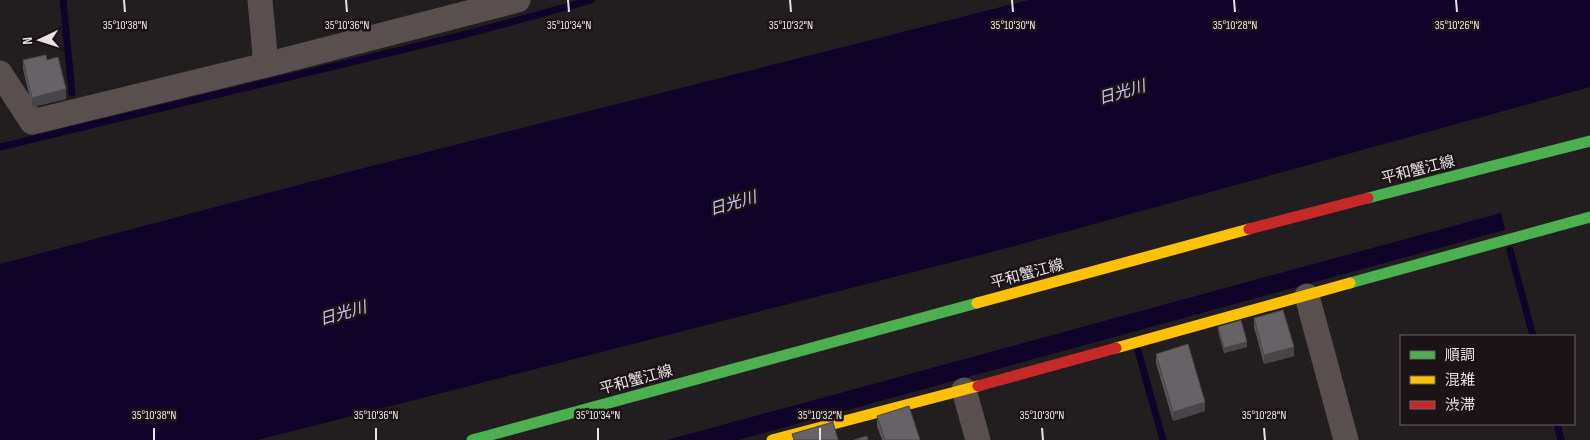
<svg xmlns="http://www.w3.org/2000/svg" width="1590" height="440" font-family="'Sofia Sans Condensed','Noto Sans JP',sans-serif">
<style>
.water{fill:#0f0329}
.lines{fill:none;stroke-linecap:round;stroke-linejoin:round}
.stream{stroke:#0f0329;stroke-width:7}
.street{stroke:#584f4e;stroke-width:25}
.fast{stroke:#4caf50;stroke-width:11}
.slow{stroke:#ffc107;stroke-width:11}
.jam{stroke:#c62828;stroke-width:11}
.wall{fill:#585457}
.shaded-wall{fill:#474547}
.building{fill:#666265;stroke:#474547}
.ticks{fill:none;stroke:#e8e2e4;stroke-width:2}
.labels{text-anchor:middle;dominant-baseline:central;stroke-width:5;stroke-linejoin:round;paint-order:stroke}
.street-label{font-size:15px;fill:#e8e2e4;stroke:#1b1316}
.water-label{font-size:16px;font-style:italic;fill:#c8c1f5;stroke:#1b1316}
.ticks-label{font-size:12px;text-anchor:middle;fill:#e8e2e4;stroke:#1b1316;stroke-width:5;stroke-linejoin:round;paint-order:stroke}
</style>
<rect width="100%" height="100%" fill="#221e20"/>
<g class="water">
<path d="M1029 0H1590V87L1011 247 258 440H0V264L348 172Z"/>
<path d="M1501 213 1505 230 738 440H667Z"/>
</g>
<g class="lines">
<g class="stream">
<path d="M63 0 72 93"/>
<path d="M0 147 467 34 591 0"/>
<path d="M1510 250 1533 336"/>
<path d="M1138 351 1163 440"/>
<path d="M1557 424 1561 440"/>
</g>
<g class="street">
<path d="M260 0 266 65"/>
<path d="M0 73 32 122 266 65 518 0"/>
<path d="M1307 296 1346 440"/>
<path d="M964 390 978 440"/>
</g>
<g class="fast">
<path d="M1368 198 1590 141"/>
<path d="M1350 283 1590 217"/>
<path d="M472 440 977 303"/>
</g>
<g class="slow">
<path d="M977 303 1249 229"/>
<path d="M1116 348 1350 283"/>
<path d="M772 440 978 386"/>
</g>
<g class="jam">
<path d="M1249 229 1368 198"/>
<path d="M978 386 1116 348"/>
</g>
</g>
<g class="wall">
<path d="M23 60H47L66 99 32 107 23 69Z"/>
<path d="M1254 318 1294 356 1264 364 1254 327Z"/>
<path d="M1218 327 1247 347 1224 353 1218 331Z"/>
<path d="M1156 354 1205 411 1173 421 1156 363Z"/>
<path d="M877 416 920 440H882L877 426Z"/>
</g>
<g class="shaded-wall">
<path d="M66 89V99L32 107V98Z"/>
<path d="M1247 342V347L1224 353V348Z"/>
<path d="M1294 347V356L1264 364V355Z"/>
<path d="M1205 402V411L1173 421V412Z"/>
</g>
<g class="building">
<path d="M46 55 47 60 58 57 66 89 32 98 23 60Z"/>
<path d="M1283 310 1294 347 1264 355 1254 318Z"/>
<path d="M1241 320 1247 342 1224 348 1218 327Z"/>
<path d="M1188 344 1205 402 1173 412 1156 354Z"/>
<path d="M909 406 920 440H885L877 416Z"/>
<path d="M833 422 838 440H794L792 434Z"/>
<path d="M867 436 868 440H854Z"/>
</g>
<path class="ticks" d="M124 0 125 12M346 0 347 12M568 0 569 12M790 0 791 12M1012 0 1013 12M1234 0 1235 12M1456 0 1457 12M154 428V440M376 428V440M598 428V440M820 428V440M1042 428 1043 440M1264 428 1265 440"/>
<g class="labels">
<g class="street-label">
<text transform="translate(1418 170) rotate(-14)">平和蟹江線</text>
<text transform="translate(1027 274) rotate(-15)">平和蟹江線</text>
<text transform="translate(636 380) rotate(-15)">平和蟹江線</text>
</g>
<g class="water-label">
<text transform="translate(1122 93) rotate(-16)">日光川</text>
<text transform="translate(733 204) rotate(-16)">日光川</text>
<text transform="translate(343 314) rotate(-16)">日光川</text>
</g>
</g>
<g class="ticks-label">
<text x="125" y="29">35°10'38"N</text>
<text x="347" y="29">35°10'36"N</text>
<text x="569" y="29">35°10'34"N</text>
<text x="791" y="29">35°10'32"N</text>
<text x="1013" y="29">35°10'30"N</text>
<text x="1235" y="29">35°10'28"N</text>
<text x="1457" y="29">35°10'26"N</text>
<text x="154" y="419">35°10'38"N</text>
<text x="376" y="419">35°10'36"N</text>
<text x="598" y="419">35°10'34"N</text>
<text x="820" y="419">35°10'32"N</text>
<text x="1042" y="419">35°10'30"N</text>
<text x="1264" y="419">35°10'28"N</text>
</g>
<rect x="1400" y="335" width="175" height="90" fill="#1b1316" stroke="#6d6668"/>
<rect x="1410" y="351" width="25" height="8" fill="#4caf50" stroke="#6d6668"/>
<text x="1445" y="360" font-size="15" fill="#e8e2e4">順調</text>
<rect x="1410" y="376" width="25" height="8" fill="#ffc107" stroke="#6d6668"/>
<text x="1445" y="385" font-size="15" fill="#e8e2e4">混雑</text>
<rect x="1410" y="401" width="25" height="8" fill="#c62828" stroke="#6d6668"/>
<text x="1445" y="410" font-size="15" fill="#e8e2e4">渋滞</text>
<g transform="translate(40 40) rotate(266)" stroke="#1b1316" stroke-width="4" paint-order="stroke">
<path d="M0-4L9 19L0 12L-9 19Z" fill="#e8e2e4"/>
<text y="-8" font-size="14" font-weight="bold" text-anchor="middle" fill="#e8e2e4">N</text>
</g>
</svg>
